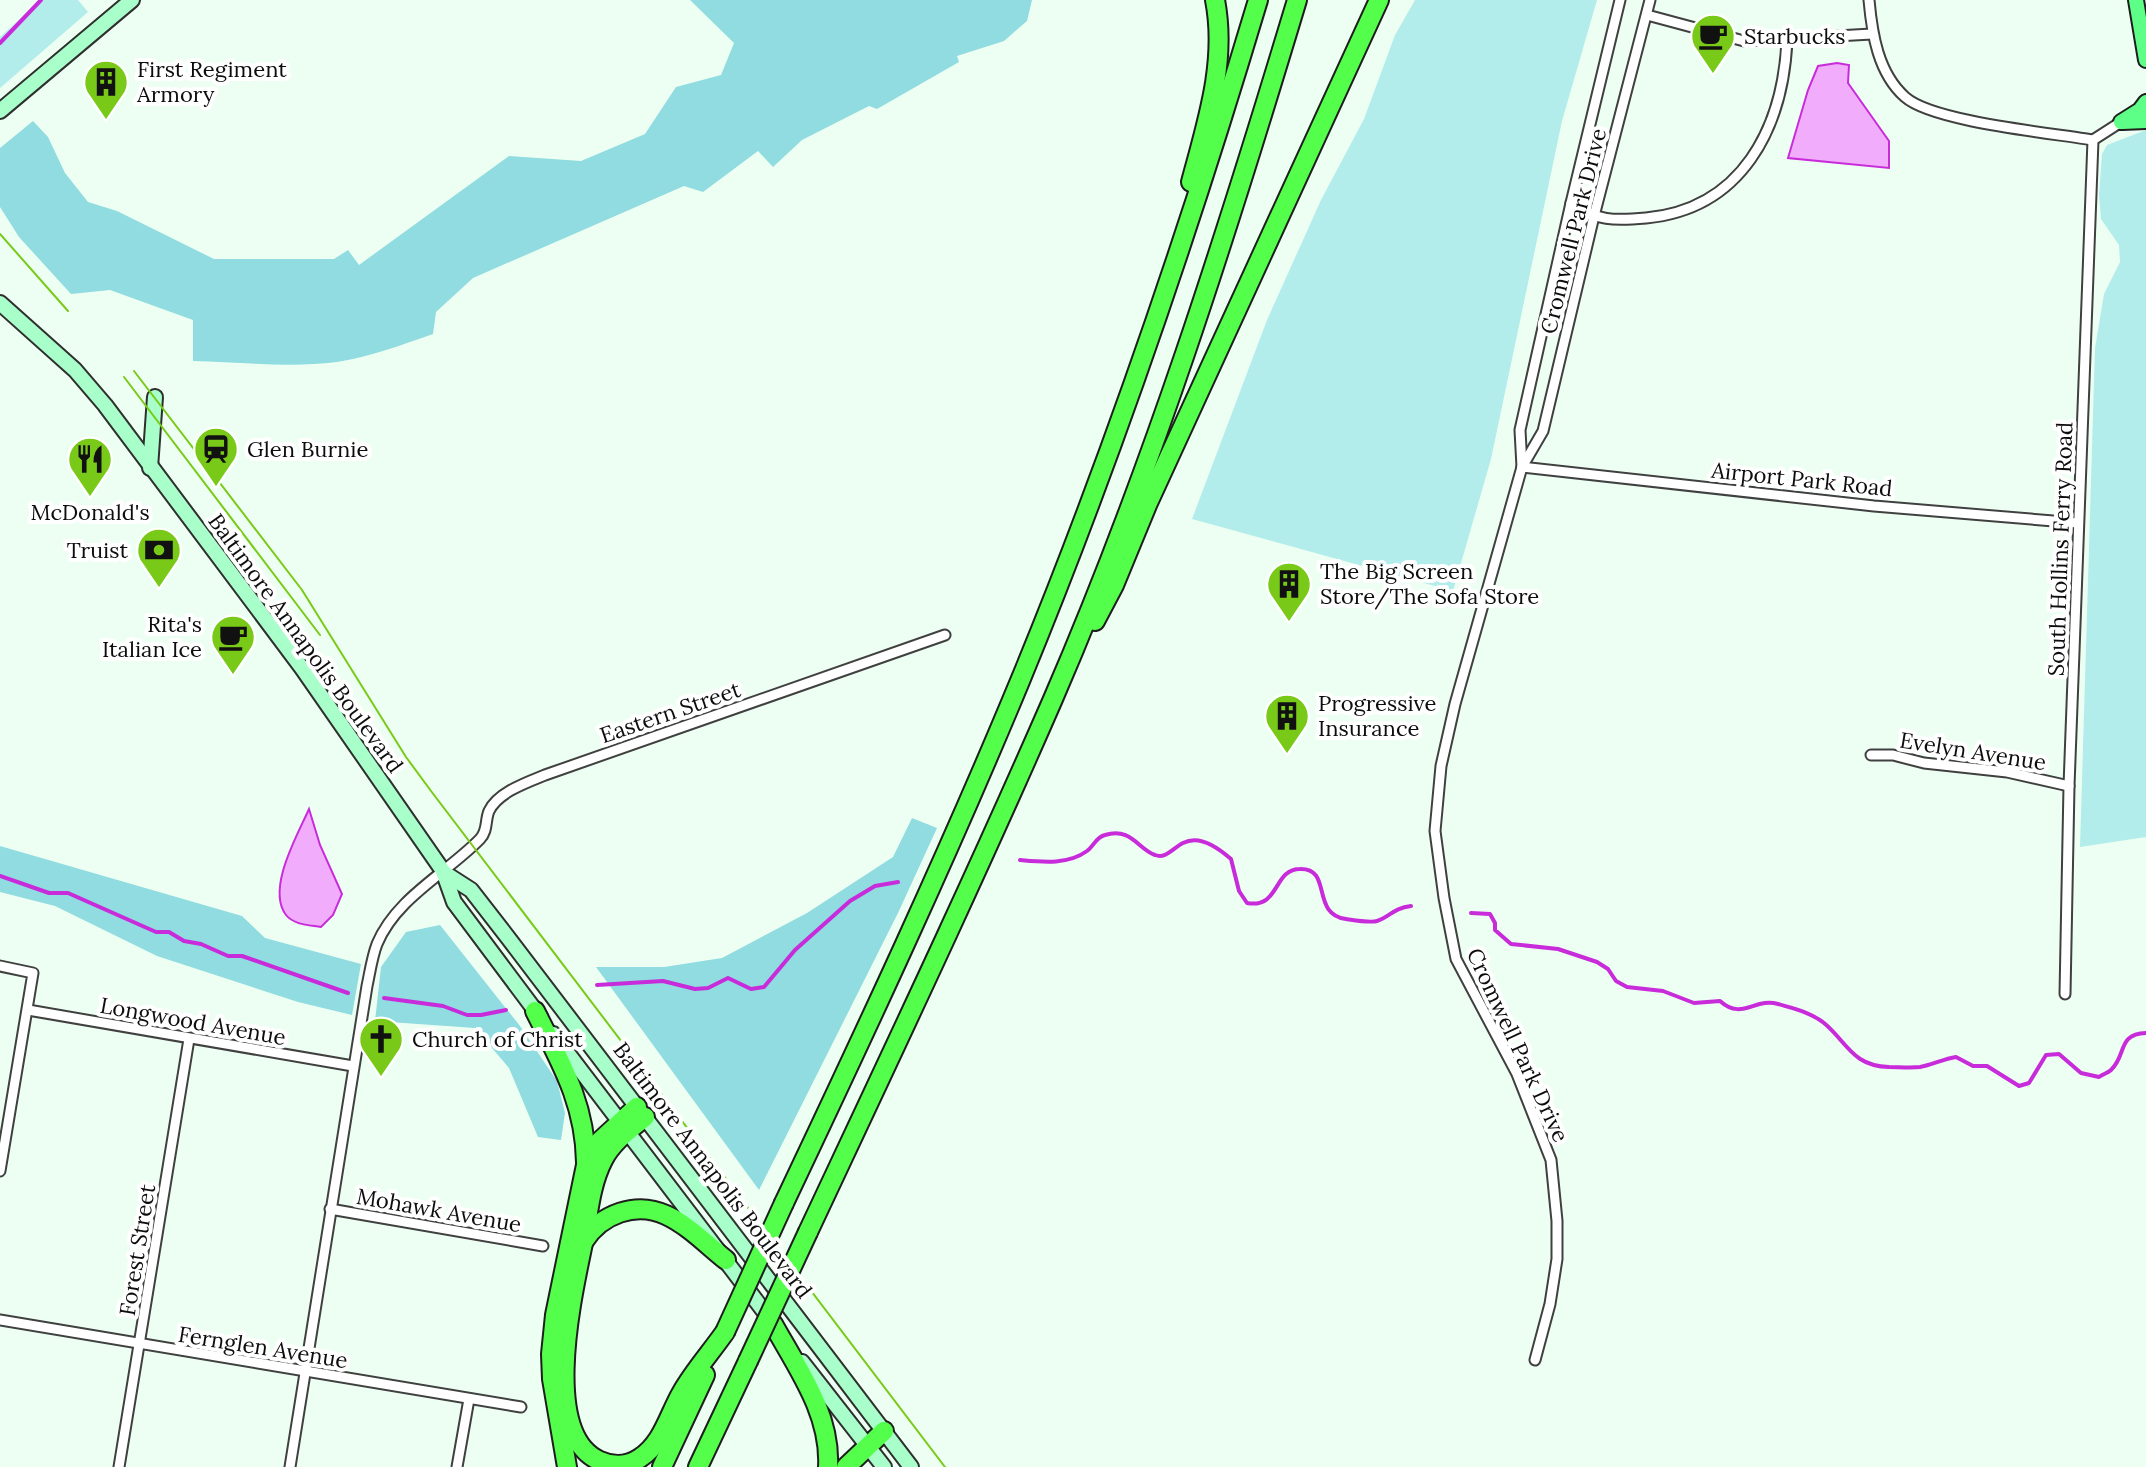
<svg xmlns="http://www.w3.org/2000/svg" width="2146" height="1467" font-family="Lora,serif">
<style>
.green{fill:#b2edec}
.forest{fill:#90dce0}
.water{fill:#f2acfc;stroke:#c82cda;stroke-width:2}
.lines{fill:none;stroke-linecap:round;stroke-linejoin:round}
.stream{stroke:#c82cda;stroke-width:4}
.street-casing{stroke:#404040;stroke-width:13}
.secondary-casing{stroke:#2f2f2f;stroke-width:18}
.primary-casing{stroke:#1e1e1e;stroke-width:18}
.highway-casing{stroke:#1e1e1e;stroke-width:22}
.street{stroke:#fff;stroke-width:9}
.secondary{stroke:#a8ffca;stroke-width:14}
.primary{stroke:#5dff86;stroke-width:14}
.highway{stroke:#53ff4b;stroke-width:18}
.tram{stroke:#79ca18;stroke-width:2}
.highway-bridge-casing{stroke:#1e1e1e;stroke-width:22;stroke-linecap:butt}
.highway-bridge{stroke:#53ff4b;stroke-width:18}
.labels{text-anchor:middle;dominant-baseline:central;stroke-width:8;stroke-linejoin:round;paint-order:stroke}
.poi-label{font-size:22px;fill:#0d0d0d;stroke:#fff;text-anchor:start}
.street-label{font-size:22px;fill:#0d0d0d;stroke:#fff}
</style>
<rect width="100%" height="100%" fill="#edfff2"/>
<g class="green">
<path d="M41 0H78L88 12 0 88V37Z"/>
<path d="M1415 0H1597L1562 121 1491 459 1453 591 1192 519 1267 320 1321 200 1364 119 1395 35Z"/>
<path d="M2146 130V837L2080 847 2095 348 2104 294 2120 262 2119 245 2101 219 2099 195 2102 154 2107 145Z"/>
</g>
<g class="forest">
<path d="M690 0H1032L1027 21 1004 41 957 56 959 62 877 109 869 106 802 140 773 167 758 151 703 192 684 186 473 278 436 312 433 334C401 345 370 357 337 362 290 368 240 362 193 361V320L110 290 71 294 19 237 0 207V148L33 121 48 137 65 173 88 202 117 211 214 259H334L348 250 359 265 509 156 581 161 645 134 676 87 721 75 734 43Z"/>
<path d="M912 818 937 828 898 913 759 1190 596 967H664L722 958 807 913 893 857Z"/>
<path d="M0 846 242 916 265 938 361 964 352 1015 298 1002 157 956 55 906 0 892Z"/>
<path d="M440 925 520 1026 557 1081 565 1113 561 1140 538 1137 509 1068 475 1028 375 1021 381 967 406 932Z"/>
</g>
<g class="water">
<path d="M1837 63 1849 65 1848 83 1889 141V168L1788 158 1808 90 1818 66Z"/>
<path d="M309 809 320 845 342 894 333 915 321 927C309 925 294 925 286 915 266 889 298 834 309 809Z"/>
</g>
<g class="lines">
<g class="stream">
<path d="M0 43 41 0"/>
<path d="M1020 860C1042 862 1068 865 1087 851 1094 846 1096 837 1105 835 1131 827 1138 849 1155 855 1176 863 1181 815 1231 859L1239 891 1247 903C1280 909 1273 869 1300 869 1333 868 1310 914 1346 919 1353 920 1370 923 1377 921 1390 917 1393 908 1411 906"/>
<path d="M0 876 49 893H68L156 932H169L184 941 201 944 228 956H242L348 993"/>
<path d="M1471 913 1490 914 1495 923V930L1511 944 1558 949 1597 962 1608 969 1616 981 1627 987 1663 991 1694 1003 1720 1001C1742 1021 1755 997 1778 1004 1795 1009 1810 1012 1824 1023 1847 1042 1852 1066 1889 1067 1898 1067 1911 1068 1920 1067 1932 1065 1943 1059 1956 1057L1973 1066H1987L2019 1086 2029 1083 2046 1055 2059 1054 2081 1073 2099 1077C2103 1074 2108 1073 2111 1070 2127 1055 2117 1034 2146 1033"/>
<path d="M597 985 663 981 695 989 708 988 728 978 751 989 764 987 795 950 850 901 875 886 898 882"/>
<path d="M384 998 443 1006 467 1015H481L506 1010"/>
</g>
<g class="street-casing">
<g id="street">
<path d="M1869 0C1872 34 1878 73 1905 97 1933 122 2052 133 2093 140"/>
<path d="M1647 15 1744 41 1872 34"/>
<path d="M1571 203C1597 221 1614 221 1646 218 1742 209 1783 128 1787 40"/>
<path d="M1522 467 1874 506 2078 523"/>
<path d="M1522 467 1520 430 1571 203 1620 0"/>
<path d="M1871 755H1893L1924 763 2007 772 2069 786"/>
<path d="M0 966 33 973 0 1171"/>
<path d="M2065 994 2069 786 2093 140 2121 122"/>
<path d="M28 1010 353 1066"/>
<path d="M330 1209 543 1246"/>
<path d="M0 1320 521 1407"/>
<path d="M1535 1360 1550 1304 1557 1259V1221L1551 1160 1517 1074 1456 959 1444 898 1435 831 1441 766 1455 704 1522 467 1543 431 1594 216 1650 0"/>
<path d="M119 1467 189 1039"/>
<path d="M290 1467 367 986C370 972 372 957 377 944 396 898 447 873 480 839 488 831 485 820 489 811 498 792 528 782 545 775L945 635"/>
<path d="M457 1467 469 1399"/>
</g>
</g>
<g class="secondary-casing">
<g id="secondary">
<path d="M0 111 132 0"/>
<path d="M0 303 75 370 105 405 302 668 443 871 454 902 540 1017"/>
<path d="M150 468 155 397"/>
<path d="M443 872 471 890 509 939 911 1467"/>
<path d="M553 1034 773 1323"/>
<path d="M802 1362 884 1467"/>
</g>
</g>
<g class="primary-casing">
<g id="primary">
<path d="M2136 0 2146 60"/>
<path d="M2121 122 2140 110 2146 102"/>
<path d="M2122 122 2146 121"/>
</g>
</g>
<g class="highway-casing">
<g id="highway">
<path d="M1191 182C1207 122 1227 62 1215 0"/>
<path d="M1095 621 1114 585 1147 505 1379 0"/>
<path d="M535 1011C561 1063 585 1103 586 1162"/>
<path d="M645 1117C629 1130 612 1142 603 1160 590 1185 588 1216 583 1243 573 1292 539 1435 600 1461 613 1467 628 1466 640 1458 663 1443 669 1414 682 1392 694 1371 711 1352 725 1332"/>
<path d="M784 1203C866 1030 947 857 1020 681 1112 458 1189 231 1258 0"/>
<path d="M808 1232C891 1055 975 878 1053 699 1151 473 1226 236 1297 0"/>
<path d="M584 1241C601 1214 636 1201 666 1215 688 1225 707 1245 726 1260"/>
<path d="M773 1324C798 1369 831 1414 828 1467"/>
<path d="M567 1467 552 1379 551 1354 555 1315 586 1165 600 1141 637 1107"/>
<path d="M662 1467 705 1375"/>
<path d="M698 1467 748 1361"/>
<path d="M846 1467 884 1431"/>
</g>
</g>
<use href="#street" class="street"/>
<use href="#secondary" class="secondary"/>
<use href="#primary" class="primary"/>
<use href="#highway" class="highway"/>
<g class="tram">
<path d="M0 234 68 311"/>
<path d="M134 371 302 590 406 757 431 791 945 1467"/>
<path d="M124 377 320 635"/>
</g>
<g class="highway-bridge-casing">
<g id="highway-bridge">
<path d="M725 1332 784 1203"/>
<path d="M748 1361 808 1232"/>
</g>
</g>
<use href="#highway-bridge" class="highway-bridge"/>
</g>
<defs>
<g id="cafe-pin" transform="scale(2.3)"><path d="M0 17L-7.5 6A9.5 9.5 0 1 1 7.5 6Z" fill="#79ca18" stroke="#fff"/><path d="M-5.5-4.5H6V0H3Q3 3.5 0 3.5H-2.5Q-5.5 3.5-5.5 0ZM3-3.2v2h1.7v-2ZM-6 4.5H4V6H-6Z" fill="#111"/></g>
<g id="building-pin" transform="scale(2.3)"><path d="M0 17L-7.5 6A9.5 9.5 0 1 1 7.5 6Z" fill="#79ca18" stroke="#fff"/><path d="M-4-6H4V6H1V3H-1V6H-4ZM-2.5-4.3h1.7v1.8h-1.7ZM.8-4.3h1.7v1.8H.8ZM-2.5-1h1.7V.8h-1.7ZM.8-1h1.7V.8H.8Z" fill="#111"/></g>
<g id="station-pin" transform="scale(2.3)"><path d="M0 17L-7.5 6A9.5 9.5 0 1 1 7.5 6Z" fill="#79ca18" stroke="#fff"/><path d="M-3-6H3Q5-6 5-4V2Q5 4 3 4L4.5 6H3L1.5 4h-3L-3 6H-4.5L-3 4Q-5 4-5 2V-4Q-5-6-3-6ZM-3.5-4v3h7v-3ZM-3.5 1v1.5H-2V1ZM2 1v1.5H3.5V1Z" fill="#111"/></g>
<g id="restaurant-pin" transform="scale(2.3)"><path d="M0 17L-7.5 6A9.5 9.5 0 1 1 7.5 6Z" fill="#79ca18" stroke="#fff"/><path d="M-5-6h1v4h1v-4h1v4h1v-4h1v5L-1.5 .5V6h-2V.5L-5-1ZM5-6V6H3V1.5H1.5Q1.5-4 5-6Z" fill="#111"/></g>
<g id="bank-pin" transform="scale(2.3)"><path d="M0 17L-7.5 6A9.5 9.5 0 1 1 7.5 6Z" fill="#79ca18" stroke="#fff"/><path d="M-6-4H6V4H-6ZM0-2.3a2.3 2.3 0 1 0 0 4.6a2.3 2.3 0 1 0 0-4.6Z" fill="#111"/></g>
<g id="church-pin" transform="scale(2.3)"><path d="M0 17L-7.5 6A9.5 9.5 0 1 1 7.5 6Z" fill="#79ca18" stroke="#fff"/><path d="M-1.2-6h2.4v3.5h3.3v2.4h-3.3V6h-2.4V-.1h-3.3v-2.4h3.3Z" fill="#111"/></g>
</defs>
<g fill-rule="evenodd">
<use href="#cafe-pin" x="1713" y="36"/>
<use href="#building-pin" x="106" y="82"/>
<use href="#station-pin" x="216" y="449"/>
<use href="#restaurant-pin" x="90" y="459"/>
<use href="#bank-pin" x="159" y="550"/>
<use href="#building-pin" x="1289" y="584"/>
<use href="#cafe-pin" x="233" y="637"/>
<use href="#building-pin" x="1287" y="716"/>
<use href="#church-pin" x="381" y="1039"/>
</g>
<g class="labels">
<g class="poi-label">
<text x="1744" y="36">Starbucks</text>
<text x="137" y="69">First Regiment<tspan x="137" dy="25">Armory</tspan></text>
<text x="247" y="449">Glen Burnie</text>
<text x="90" y="512" text-anchor="middle">McDonald's</text>
<text x="128" y="550" text-anchor="end">Truist</text>
<text x="1320" y="571">The Big Screen<tspan x="1320" dy="25">Store/The Sofa Store</tspan></text>
<text x="202" y="624" text-anchor="end">Rita's<tspan x="202" dy="25">Italian Ice</tspan></text>
<text x="1318" y="703">Progressive<tspan x="1318" dy="25">Insurance</tspan></text>
<text x="412" y="1039">Church of Christ</text>
</g>
<g class="street-label">
<text transform="translate(1573 231) rotate(-76)">Cromwell Park Drive</text>
<text transform="translate(1802 479) rotate(6)">Airport Park Road</text>
<text transform="translate(2060 549) rotate(-88)">South Hollins Ferry Road</text>
<text transform="translate(306 643) rotate(54)">Baltimore Annapolis Boulevard</text>
<text transform="translate(670 712) rotate(-19)">Eastern Street</text>
<text transform="translate(1973 751) rotate(9)">Evelyn Avenue</text>
<text transform="translate(193 1021) rotate(10)">Longwood Avenue</text>
<text transform="translate(1518 1045) rotate(65)">Cromwell Park Drive</text>
<text transform="translate(713 1170) rotate(53)">Baltimore Annapolis Boulevard</text>
<text transform="translate(439 1210) rotate(10)">Mohawk Avenue</text>
<text transform="translate(137 1250) rotate(-81)">Forest Street</text>
<text transform="translate(263 1347) rotate(9)">Fernglen Avenue</text>
</g>
</g>
</svg>
